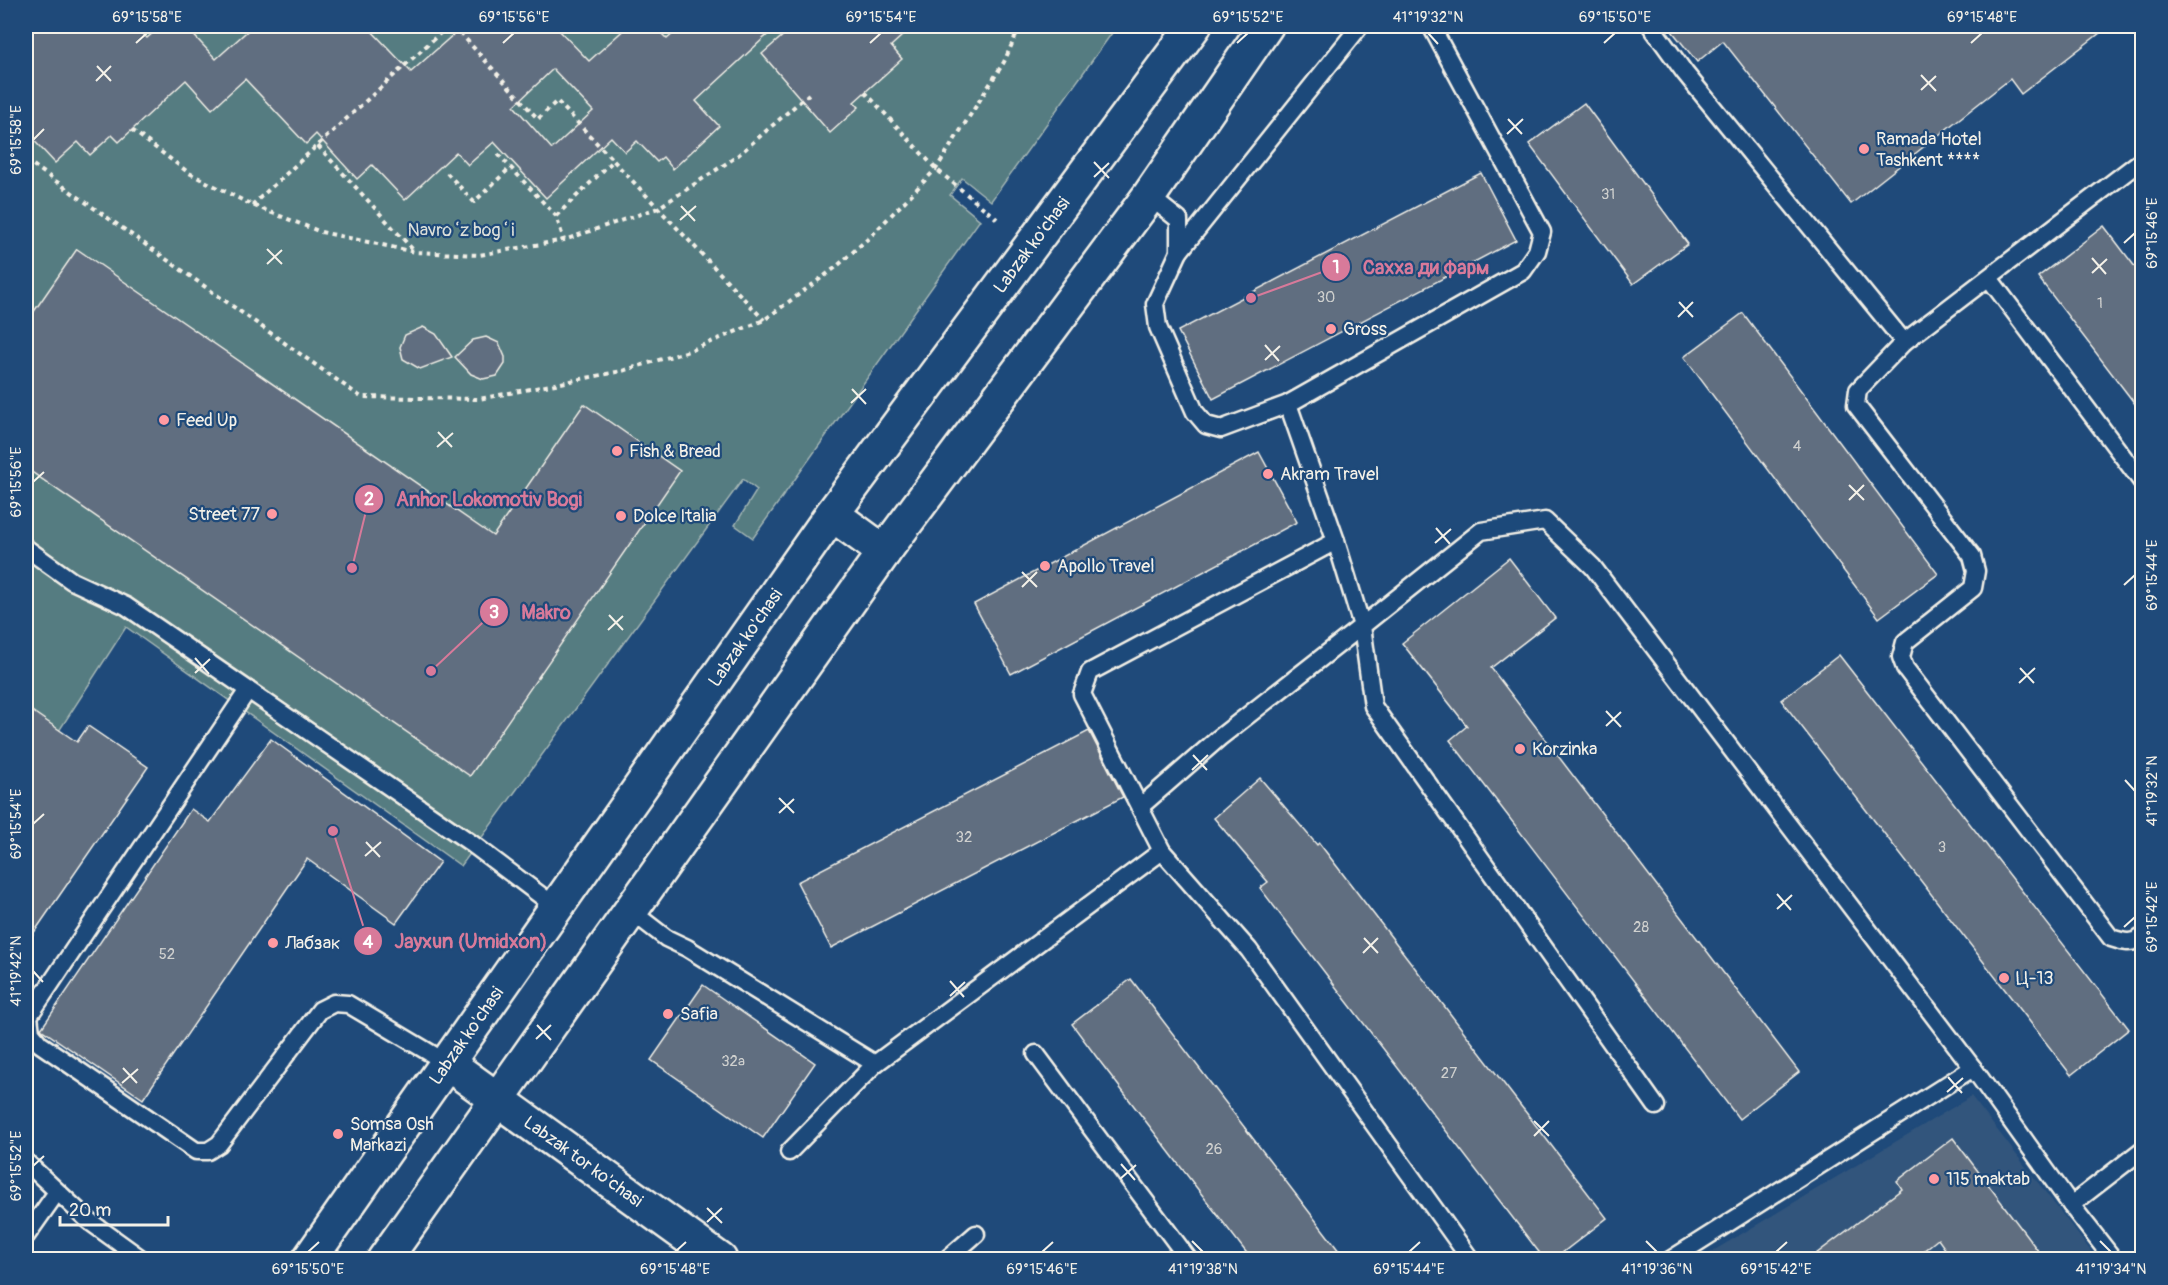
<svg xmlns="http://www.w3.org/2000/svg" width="2168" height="1285" font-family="Pangolin,sans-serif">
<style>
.built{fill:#32557c}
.green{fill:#557b81;stroke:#a4b6b4;stroke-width:1.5}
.building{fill:#606e80;stroke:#f4f1e8;stroke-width:1.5;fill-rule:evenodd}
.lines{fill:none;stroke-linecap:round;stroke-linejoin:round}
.service-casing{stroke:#f4f1e8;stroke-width:21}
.minor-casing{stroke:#f4f1e8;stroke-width:38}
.secondary-casing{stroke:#f4f1e8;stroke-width:38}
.path{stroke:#f4f1e8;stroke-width:4;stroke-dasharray:4.5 4.5;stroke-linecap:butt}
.service{stroke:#1f4a7a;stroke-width:16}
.minor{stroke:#1f4a7a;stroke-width:33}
.secondary{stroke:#1f4a7a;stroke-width:33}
.ticks{fill:none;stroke:#f4f1e8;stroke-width:2}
.poi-dot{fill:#ff9aa2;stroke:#1f4a7a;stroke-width:2}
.labels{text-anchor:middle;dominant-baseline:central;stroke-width:4.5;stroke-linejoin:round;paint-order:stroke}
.number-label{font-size:15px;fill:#cfd0ce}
.poi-label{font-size:18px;fill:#f4f1e8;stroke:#1f4a7a;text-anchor:start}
.park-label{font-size:18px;fill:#dcdfd9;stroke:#1f4a7a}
.street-label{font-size:18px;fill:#f4f1e8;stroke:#1f4a7a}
.leader{fill:none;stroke:#d87a9a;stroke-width:2}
.callout-dot{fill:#d87a9a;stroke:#1f4a7a;stroke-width:2}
.mark-label{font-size:18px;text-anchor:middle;font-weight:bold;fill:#fff}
.callout-label{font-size:20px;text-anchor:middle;font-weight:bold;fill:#d87a9a;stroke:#1f4a7a;stroke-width:4.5;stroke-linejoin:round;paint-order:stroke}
.neatline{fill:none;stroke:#f4f1e8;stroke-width:2}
.ticks-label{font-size:15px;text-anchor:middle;fill:#f4f1e8}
</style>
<rect width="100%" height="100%" fill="#1f4a7a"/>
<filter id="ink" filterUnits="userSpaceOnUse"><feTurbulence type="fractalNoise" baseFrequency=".0167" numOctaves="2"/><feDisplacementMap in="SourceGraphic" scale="12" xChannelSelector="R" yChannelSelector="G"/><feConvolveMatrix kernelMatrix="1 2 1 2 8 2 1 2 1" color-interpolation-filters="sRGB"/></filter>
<g filter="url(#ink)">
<path class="built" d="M1971 1096 2097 1259 1698 1260 1967 1099Z"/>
<path class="green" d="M26 26H1117L991 201 962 178 950 195 980 220 753 538 735 525 757 490 743 479 461 866 126 627 26 782Z"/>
<g class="building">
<path d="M26 26H135L147 38 161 26H185L216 59 253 26H367L411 72 463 26H555L589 61 628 26H654L667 39 682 26H777L696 101 719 126 673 169 663 157 657 162 637 141 625 152 611 137 546 198 494 142 468 165 456 152 405 200 372 165 357 179 316 134 306 144 245 79 212 109 186 80 119 142 112 135 90 155 78 142 55 163 26 132ZM553 69 593 111 552 149 514 106Z"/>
<path d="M794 26H913L891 46 902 59 854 102 859 107 830 133 762 54Z"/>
<path d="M1668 26H2109L2021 94 2010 79 1851 204 1723 41 1697 62Z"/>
<path d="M1584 103 1688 244 1633 284 1529 144Z"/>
<path d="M1481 173 1516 240 1213 399 1178 331Z"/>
<path d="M2104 226 2142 276V413L2038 277Z"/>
<path d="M77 249 493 536 584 404 680 471 470 776 26 468V323Z"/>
<path d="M1743 313 1938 574 1879 618 1684 357Z"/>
<path d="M423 327 436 334 452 357 420 369 403 359 400 347 405 335Z"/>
<path d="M486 337 499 343 505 357V364L497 376 483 379 471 374 455 357 473 340Z"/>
<path d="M1259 452 1297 522 1011 674 974 604Z"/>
<path d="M1509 558 1555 618 1491 668 1799 1072 1739 1119 1450 740 1467 726 1402 643Z"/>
<path d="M1839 655 2129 1029 2071 1075 1781 700Z"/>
<path d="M26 707 77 742 88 726 148 767 26 944Z"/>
<path d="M1089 731 1123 797 831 948 797 882Z"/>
<path d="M271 739 440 862 396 923 307 859 143 1099 41 1029 191 809 210 822Z"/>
<path d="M1260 778 1317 845 1319 843 1607 1218 1553 1260H1545L1260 888 1268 882 1214 818Z"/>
<path d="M1131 979 1346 1260H1252L1098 1059 1072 1024Z"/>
<path d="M703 985 815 1063 763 1138 651 1060Z"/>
<path d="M1953 1138 2045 1260H1953L1938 1239 1912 1260H1808L1902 1189 1897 1181Z"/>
</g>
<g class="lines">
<g class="service-casing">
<g id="service">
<path d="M1651 26 1685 73 1904 342 2142 160"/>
<path d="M1179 252 1360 26"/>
<path d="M1989 278 2142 482"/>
<path d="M1904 342 1858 390 1856 405 1972 556 1976 571 1973 588 1905 642 1901 657 1905 668 2111 938C2123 942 2132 945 2142 937"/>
<path d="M1288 404 1523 271 1537 251 1542 232 1431 26"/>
<path d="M1336 541 1090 672 1082 694 1162 851 1249 950 1471 1260"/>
<path d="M26 548 72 581 126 606 471 843 556 907"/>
<path d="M248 690 29 1016 31 1033 40 1044 196 1151H208L219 1144 320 1010 334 1003 348 1004 447 1063"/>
<path d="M1141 806 1219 738 1362 626 1336 541 1288 404 1221 429 1206 425 1195 412 1158 327 1155 304 1179 252V220L1149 196"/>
<path d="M631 911 666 938 687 948 875 1064 1162 851"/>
<path d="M1036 1054 1189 1260"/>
<path d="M1656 1106 1373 706 1362 626 1481 531 1545 521 1593 567 1973 1068"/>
<path d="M789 1152 875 1064"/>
<path d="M26 1162 89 1221 143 1260"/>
<path d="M2071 1205 2114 1260"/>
<path d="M26 1236 57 1192"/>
<path d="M946 1260 976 1234"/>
<path d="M1670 1260 1973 1068 2071 1205 2142 1150"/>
</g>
</g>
<g class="minor-casing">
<g id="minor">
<path id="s1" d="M447 1063 720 1260"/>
</g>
</g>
<g class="secondary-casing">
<g id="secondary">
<path d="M832 514 884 552"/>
<path id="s2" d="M309 1260 832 514 1194 26"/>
<path d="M384 1260 884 552 1149 196 1266 26"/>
</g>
</g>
<g class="path">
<path d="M454 26 538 119 557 101 764 320"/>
<path d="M2132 26 2142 39"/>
<path d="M137 27 138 26"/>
<path d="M865 92 936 169 997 219"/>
<path d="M132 130 189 173 252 205 321 232 415 252 479 255 564 240 658 208 736 157 810 93"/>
<path d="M318 146 415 252"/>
<path d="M498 154 556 216 564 240"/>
<path d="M26 160 361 397 479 399 622 371 689 351 764 320 835 268 871 236 936 169 1004 62 1020 26"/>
<path d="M447 173 474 202 511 167"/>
<path d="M252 205 448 26"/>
<path d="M556 216 614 160"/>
</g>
<use href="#service" class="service"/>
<use href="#minor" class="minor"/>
<use href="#secondary" class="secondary"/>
</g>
</g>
<path class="ticks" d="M1428 33 1438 44M136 43 147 33M503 43 514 33M870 43 881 33M1237 43 1248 33M1604 43 1615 33M1971 43 1982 33M97 66 111 81M1921 75 1936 91M96 81 111 66M1921 90 1936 76M1508 119 1522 134M1507 134 1523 119M33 140 44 129M1094 162 1109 178M1094 177 1109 163M681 206 695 221M680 220 696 206M2124 243 2135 233M267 249 282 264M2092 258 2106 274M267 264 282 250M2092 273 2107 259M1679 302 1693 317M1678 317 1693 302M1265 345 1279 361M1265 360 1280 346M852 389 866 404M851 403 866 389M438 432 452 447M437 447 453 433M33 482 44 472M1849 485 1864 500M1849 500 1864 485M1436 528 1450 544M1435 543 1451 529M1022 572 1037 587M2124 585 2135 575M1022 587 1037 572M609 615 623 630M608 630 623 616M195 658 209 674M2020 668 2034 683M195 673 210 659M2019 683 2035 668M1606 711 1621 727M1606 726 1621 712M1193 755 1207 770M1192 770 1208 755M2125 780 2135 791M779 798 794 813M779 813 794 799M33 824 44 814M366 842 380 857M365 856 381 842M1777 894 1791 910M1777 909 1792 895M2124 927 2135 917M1364 938 1378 953M1363 953 1378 938M33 971 43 982M950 981 964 997M950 996 965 982M537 1025 551 1040M536 1039 551 1025M123 1068 137 1083M1948 1077 1962 1093M122 1083 138 1069M1947 1092 1963 1078M1534 1121 1549 1136M1534 1136 1549 1121M1121 1164 1135 1180M33 1166 44 1156M1120 1179 1136 1165M707 1208 722 1223M707 1222 722 1208M1192 1241 1203 1252M1646 1241 1657 1252M2100 1241 2111 1252M308 1252 319 1242M675 1252 686 1242M1042 1252 1053 1242M1409 1252 1420 1242M1776 1252 1787 1242"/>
<g class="poi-dot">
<circle cx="1864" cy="149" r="6"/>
<circle cx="1331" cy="329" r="6"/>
<circle cx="164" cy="420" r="6"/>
<circle cx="617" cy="451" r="6"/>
<circle cx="1268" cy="474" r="6"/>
<circle cx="272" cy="514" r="6"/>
<circle cx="621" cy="516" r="6"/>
<circle cx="1045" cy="566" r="6"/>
<circle cx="1520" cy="749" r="6"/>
<circle cx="273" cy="943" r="6"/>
<circle cx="2004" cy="978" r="6"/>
<circle cx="668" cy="1014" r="6"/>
<circle cx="338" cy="1134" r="6"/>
<circle cx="1934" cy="1179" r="6"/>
</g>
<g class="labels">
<g class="number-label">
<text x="1608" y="194">31</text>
<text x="1326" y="297">30</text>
<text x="2100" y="303">1</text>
<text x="1797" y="446">4</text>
<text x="964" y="837">32</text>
<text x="1942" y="847">3</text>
<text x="1641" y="927">28</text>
<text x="167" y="954">52</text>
<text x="733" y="1061">32a</text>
<text x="1449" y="1073">27</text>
<text x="1214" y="1149">26</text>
</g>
<g class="poi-label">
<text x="1876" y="139">Ramada Hotel<tspan x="1876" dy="21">Tashkent ****</tspan></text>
<text x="1343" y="329">Gross</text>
<text x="176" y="420">Feed Up</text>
<text x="629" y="451">Fish &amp; Bread</text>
<text x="1280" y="474">Akram Travel</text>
<text x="260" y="514" text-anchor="end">Street 77</text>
<text x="633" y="516">Dolce Italia</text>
<text x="1057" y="566">Apollo Travel</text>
<text x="1532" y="749">Korzinka</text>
<text x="285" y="943">Лабзак</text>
<text x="2016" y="978">Ц-13</text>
<text x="680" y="1014">Safia</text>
<text x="350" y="1124">Somsa Osh<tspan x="350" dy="21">Markazi</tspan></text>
<text x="1946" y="1179">115 maktab</text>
</g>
<g class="park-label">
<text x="461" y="230">Navroʻz bogʻi</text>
</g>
<g class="street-label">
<text stroke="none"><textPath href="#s2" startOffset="1246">Labzak ko'chasi</textPath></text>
<text stroke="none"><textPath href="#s2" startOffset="760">Labzak ko'chasi</textPath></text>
<text stroke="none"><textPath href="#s2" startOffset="274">Labzak ko'chasi</textPath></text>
<text stroke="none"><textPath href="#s1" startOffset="168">Labzak tor ko'chasi</textPath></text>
</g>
</g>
<path class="leader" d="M1251 298L1336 267M352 568L369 499M431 671L494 612M333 831L368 941"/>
<g class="callout-dot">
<circle cx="1251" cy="298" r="6"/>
<circle cx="352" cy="568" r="6"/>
<circle cx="431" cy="671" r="6"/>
<circle cx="333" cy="831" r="6"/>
<circle cx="1336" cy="267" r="15"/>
<circle cx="369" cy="499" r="15"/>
<circle cx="494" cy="612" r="15"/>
<circle cx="368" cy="941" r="15"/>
</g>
<g class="mark-label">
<text x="1336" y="273">1</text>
<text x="369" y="505">2</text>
<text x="494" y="618">3</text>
<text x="368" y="948">4</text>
</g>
<g class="callout-label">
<text x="1426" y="274">Сахха ди фарм</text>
<text x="489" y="506">Anhor Lokomotiv Bogi</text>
<text x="546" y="619">Makro</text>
<text x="471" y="948">Jayxun (Umidxon)</text>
</g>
<rect width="2168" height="1285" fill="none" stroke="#1f4a7a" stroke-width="66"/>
<path d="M60 1216v9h108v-9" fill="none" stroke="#f4f1e8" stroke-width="3"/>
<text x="69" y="1216" font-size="18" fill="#f4f1e8" stroke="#1f4a7a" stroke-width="4.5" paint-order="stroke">20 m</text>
<rect x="33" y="33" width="2102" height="1219" class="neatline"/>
<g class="ticks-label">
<text x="147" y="22">69°15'58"E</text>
<text x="514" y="22">69°15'56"E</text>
<text x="881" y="22">69°15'54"E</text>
<text x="1248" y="22">69°15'52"E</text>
<text x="1428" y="22">41°19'32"N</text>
<text x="1615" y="22">69°15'50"E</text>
<text x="1982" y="22">69°15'48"E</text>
<text transform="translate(16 140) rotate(-90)" y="5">69°15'58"E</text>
<text transform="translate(2152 233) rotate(-90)" y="5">69°15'46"E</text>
<text transform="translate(16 482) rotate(-90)" y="5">69°15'56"E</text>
<text transform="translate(2152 575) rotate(-90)" y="5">69°15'44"E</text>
<text transform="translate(2152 791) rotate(-90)" y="5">41°19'32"N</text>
<text transform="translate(16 824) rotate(-90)" y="5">69°15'54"E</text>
<text transform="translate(2152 917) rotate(-90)" y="5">69°15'42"E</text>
<text transform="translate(16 971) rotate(-90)" y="5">41°19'42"N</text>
<text transform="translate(16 1166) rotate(-90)" y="5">69°15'52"E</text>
<text x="308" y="1274">69°15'50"E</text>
<text x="675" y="1274">69°15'48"E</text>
<text x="1042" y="1274">69°15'46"E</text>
<text x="1203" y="1274">41°19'38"N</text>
<text x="1409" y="1274">69°15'44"E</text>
<text x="1657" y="1274">41°19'36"N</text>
<text x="1776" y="1274">69°15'42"E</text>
<text x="2111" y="1274">41°19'34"N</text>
</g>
</svg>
